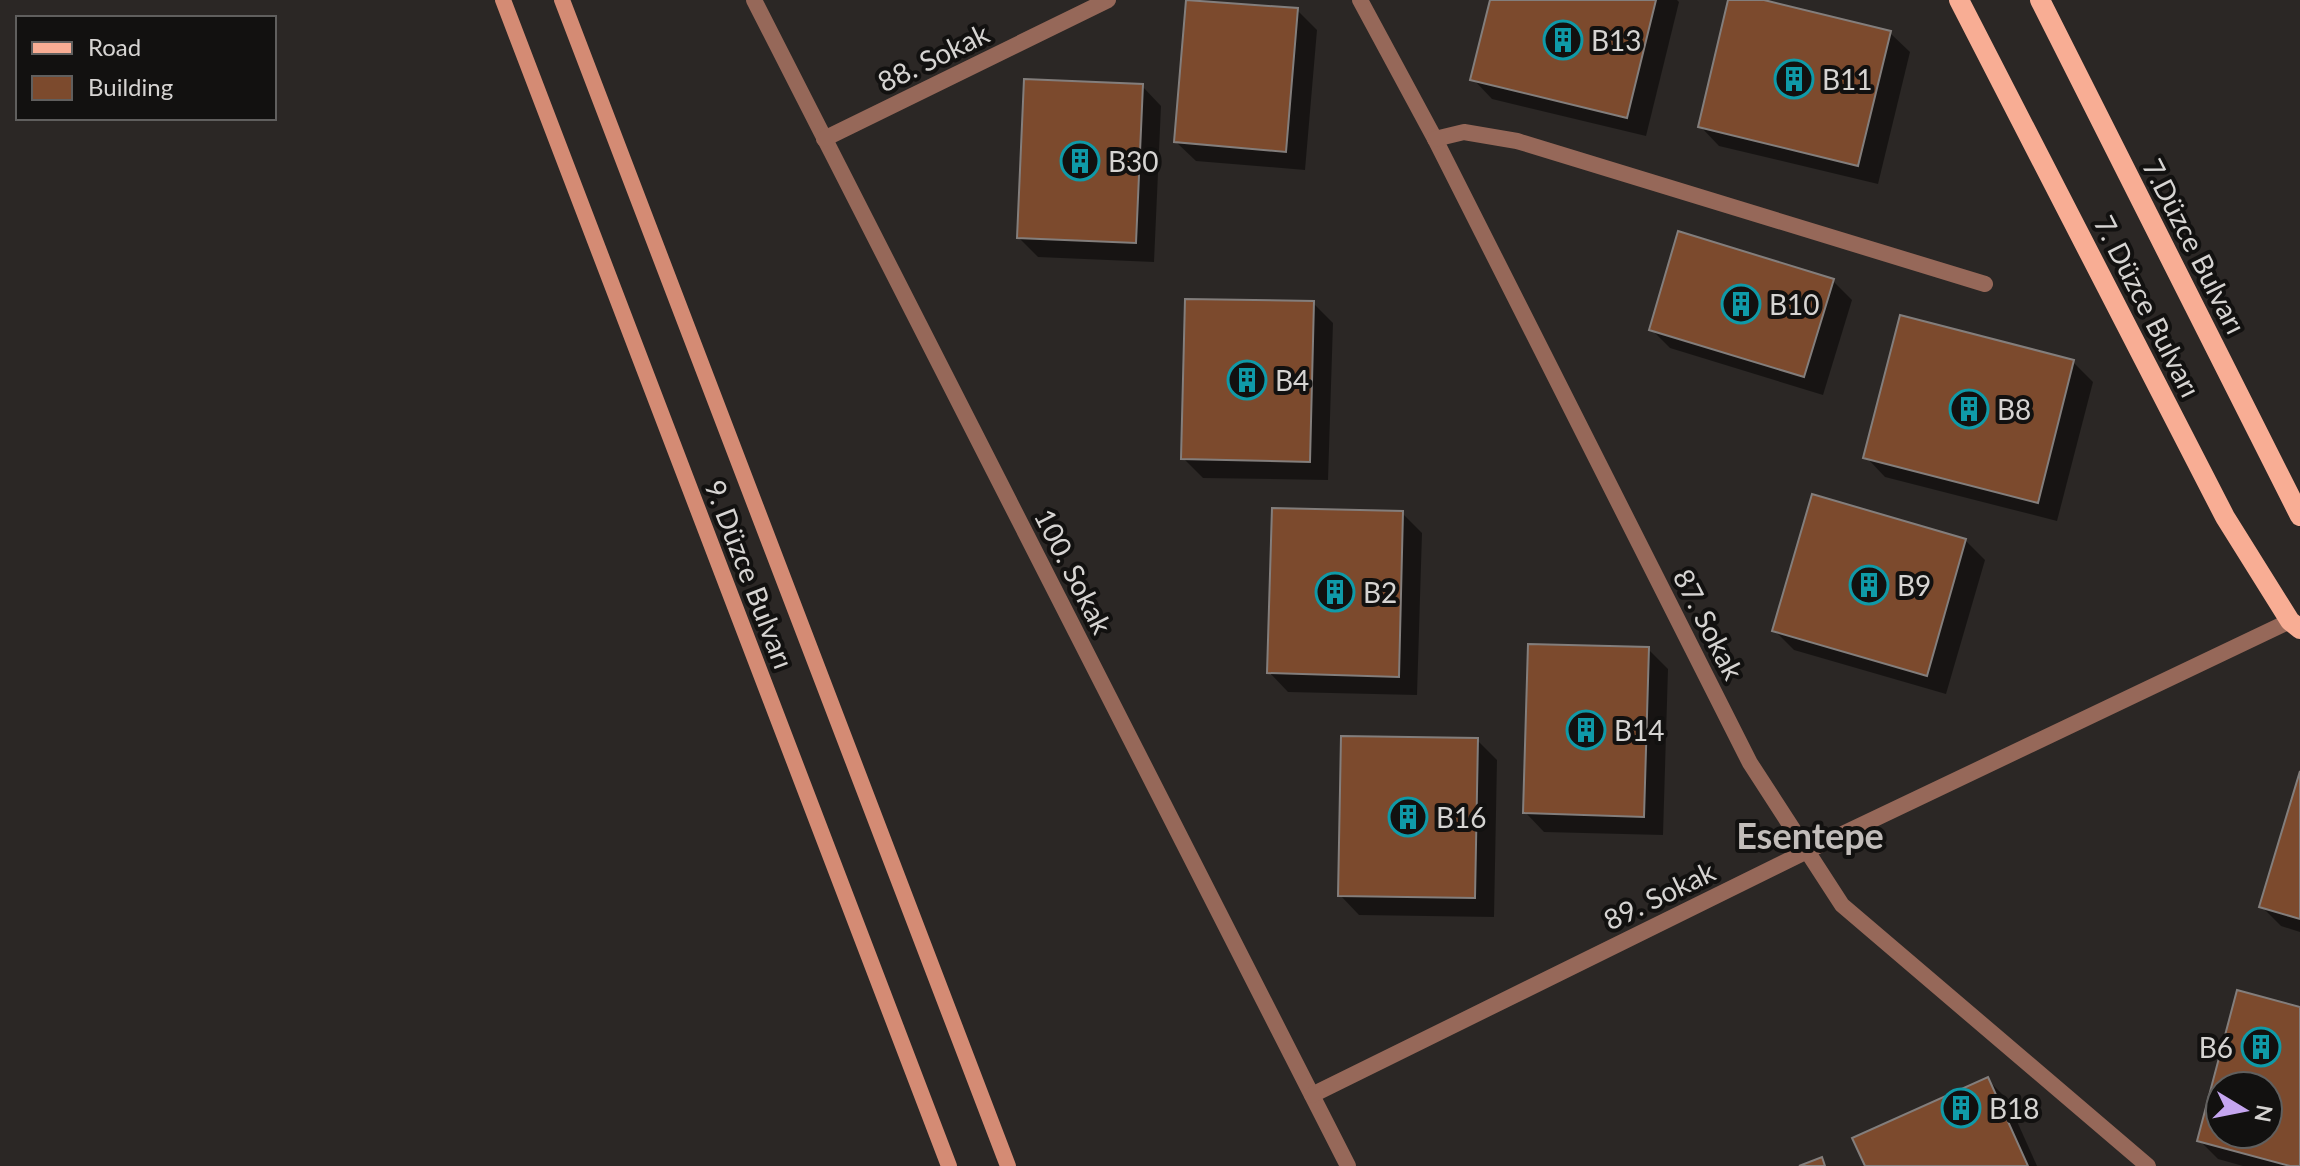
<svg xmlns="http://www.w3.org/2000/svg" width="2300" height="1166" font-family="Lato,sans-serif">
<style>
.shadow{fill:#0007;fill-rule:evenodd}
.building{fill:#7c4a2d;stroke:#837e7c;stroke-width:2;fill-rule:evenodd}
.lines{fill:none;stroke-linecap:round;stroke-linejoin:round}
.minor{stroke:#966859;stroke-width:16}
.secondary{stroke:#d48b74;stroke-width:16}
.primary{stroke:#f8ad94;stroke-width:20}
.labels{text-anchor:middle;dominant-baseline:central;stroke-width:8;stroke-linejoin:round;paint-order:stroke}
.poi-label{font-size:28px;fill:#d6d4d2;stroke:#121110;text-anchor:start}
.street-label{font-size:28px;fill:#d6d4d2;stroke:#121110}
.district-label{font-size:36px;font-weight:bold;fill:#c2bdba;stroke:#121110}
</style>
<rect width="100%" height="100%" fill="#2b2725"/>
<g class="shadow">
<path d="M1492 0H1677L1679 2 1646 136 1492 99 1473 79Z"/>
<path d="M1730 0H1756L1890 33 1910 52 1878 184 1719 146 1700 126Z"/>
<path d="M1297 10 1317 30 1305 170 1196 161 1176 142Z"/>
<path d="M1142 86 1161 106 1154 262 1038 257 1019 238Z"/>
<path d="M1833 281 1852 300 1823 395 1670 348 1651 329Z"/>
<path d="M1313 303 1333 323 1328 480 1203 478 1183 458Z"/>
<path d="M2073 362 2093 382 2057 521 1885 477 1866 457Z"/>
<path d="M1402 513 1422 533 1417 695 1288 692 1269 672Z"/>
<path d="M1965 540 1985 560 1946 694 1794 650 1775 631Z"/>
<path d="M1648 649 1668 669 1663 835 1544 832 1525 812Z"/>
<path d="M1477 740 1497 760 1494 917 1359 915 1340 895Z"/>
<path d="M2300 778V932L2281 926 2262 907Z"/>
<path d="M2239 992 2300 1009V1166H2243L2218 1159 2199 1140ZM2220 1086H2268V1134H2220Z"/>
<path d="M1988 1080 2007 1099 2037 1166H1867Z"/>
</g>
<g class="building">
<path d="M1186 0 1298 8 1286 152 1174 142Z"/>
<path d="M1490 0H1656L1627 118 1470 80Z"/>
<path d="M1728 0H1764L1891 31 1858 166 1698 127Z"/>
<path d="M1024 79 1143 84 1136 243 1017 238Z"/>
<path d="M1678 231 1834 279 1804 377 1649 330Z"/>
<path d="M1185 299 1314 301 1310 462 1181 459Z"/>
<path d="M1900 315 2074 360 2038 503 1863 458Z"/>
<path d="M1812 494 1966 539 1927 676 1772 631Z"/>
<path d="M1272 508 1403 511 1399 677 1267 673Z"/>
<path d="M1528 644 1649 647 1644 817 1523 813Z"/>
<path d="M1341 736 1478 738 1475 898 1338 896Z"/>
<path d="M2300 771V919L2259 907Z"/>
<path d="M2237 990 2300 1007V1166H2290L2197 1141ZM2220 1086H2268V1134H2220Z"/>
<path d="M1988 1077 2028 1166H1865L1852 1138Z"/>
<path d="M1822 1157 1825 1166H1799Z"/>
</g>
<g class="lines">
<g class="minor">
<path d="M754 0 1348 1166"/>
<path d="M1360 0 1435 139 1750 763 1842 905 2148 1166"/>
<path d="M824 139 1108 0"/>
<path d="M1435 139 1464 132 1517 141 1985 284"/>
<path d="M1312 1095 1807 851 2290 621"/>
</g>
<g class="secondary">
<path d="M503 0 949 1166"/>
<path d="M562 0 1008 1166"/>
</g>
<g class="primary">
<path d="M1959 0 2225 517 2290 621 2300 629"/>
<path d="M2040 0 2300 516"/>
</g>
</g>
<defs>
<g id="building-ring" transform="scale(2)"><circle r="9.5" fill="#121110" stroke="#0f9aa8" stroke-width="1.5"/><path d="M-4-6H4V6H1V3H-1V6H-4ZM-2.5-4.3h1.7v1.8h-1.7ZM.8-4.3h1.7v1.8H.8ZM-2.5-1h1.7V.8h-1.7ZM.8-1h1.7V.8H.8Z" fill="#0f9aa8"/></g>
</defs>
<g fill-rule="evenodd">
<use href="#building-ring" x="1563" y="40"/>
<use href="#building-ring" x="1794" y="79"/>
<use href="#building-ring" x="1080" y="161"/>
<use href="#building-ring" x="1741" y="304"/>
<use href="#building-ring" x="1247" y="380"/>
<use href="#building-ring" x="1969" y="409"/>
<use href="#building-ring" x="1869" y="585"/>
<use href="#building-ring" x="1335" y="592"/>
<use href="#building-ring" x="1586" y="730"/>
<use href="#building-ring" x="1408" y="817"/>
<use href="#building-ring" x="2261" y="1047"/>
<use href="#building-ring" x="1961" y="1108"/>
</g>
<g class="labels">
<g class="poi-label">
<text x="1591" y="40">B13</text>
<text x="1822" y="79">B11</text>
<text x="1108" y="161">B30</text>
<text x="1769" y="304">B10</text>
<text x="1275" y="380">B4</text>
<text x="1997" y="409">B8</text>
<text x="1897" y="585">B9</text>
<text x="1363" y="592">B2</text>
<text x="1614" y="730">B14</text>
<text x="1436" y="817">B16</text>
<text x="2233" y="1047" text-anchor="end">B6</text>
<text x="1989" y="1108">B18</text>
</g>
<g class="street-label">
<text transform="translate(933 57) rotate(-26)">88. Sokak</text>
<text transform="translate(2195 246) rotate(63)">7.Düzce Bulvarı</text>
<text transform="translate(2148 306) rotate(63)">7. Düzce Bulvarı</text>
<text transform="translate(1074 571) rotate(63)">100. Sokak</text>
<text transform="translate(750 574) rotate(69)">9. Düzce Bulvarı</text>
<text transform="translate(1709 624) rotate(63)">87. Sokak</text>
<text transform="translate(1659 895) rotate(-26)">89. Sokak</text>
</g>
<g class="district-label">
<text x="1810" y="835">Esentepe</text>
</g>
</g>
<rect x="16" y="16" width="260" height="104" fill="#121110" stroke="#605f5e" stroke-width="2"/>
<rect x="32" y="42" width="40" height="12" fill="#f8ad94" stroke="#605f5e" stroke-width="2"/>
<text x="88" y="56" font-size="24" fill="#d6d4d2">Road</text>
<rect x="32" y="76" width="40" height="24" fill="#7c4a2d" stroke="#605f5e" stroke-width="2"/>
<text x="88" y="96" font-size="24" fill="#d6d4d2">Building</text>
<g transform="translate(2244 1110) rotate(100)"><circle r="38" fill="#121110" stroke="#605f5e" stroke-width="2"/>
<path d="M0-6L14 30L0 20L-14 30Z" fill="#c5a6f0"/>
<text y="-12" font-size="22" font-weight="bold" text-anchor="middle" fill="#d6d4d2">N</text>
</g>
</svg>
